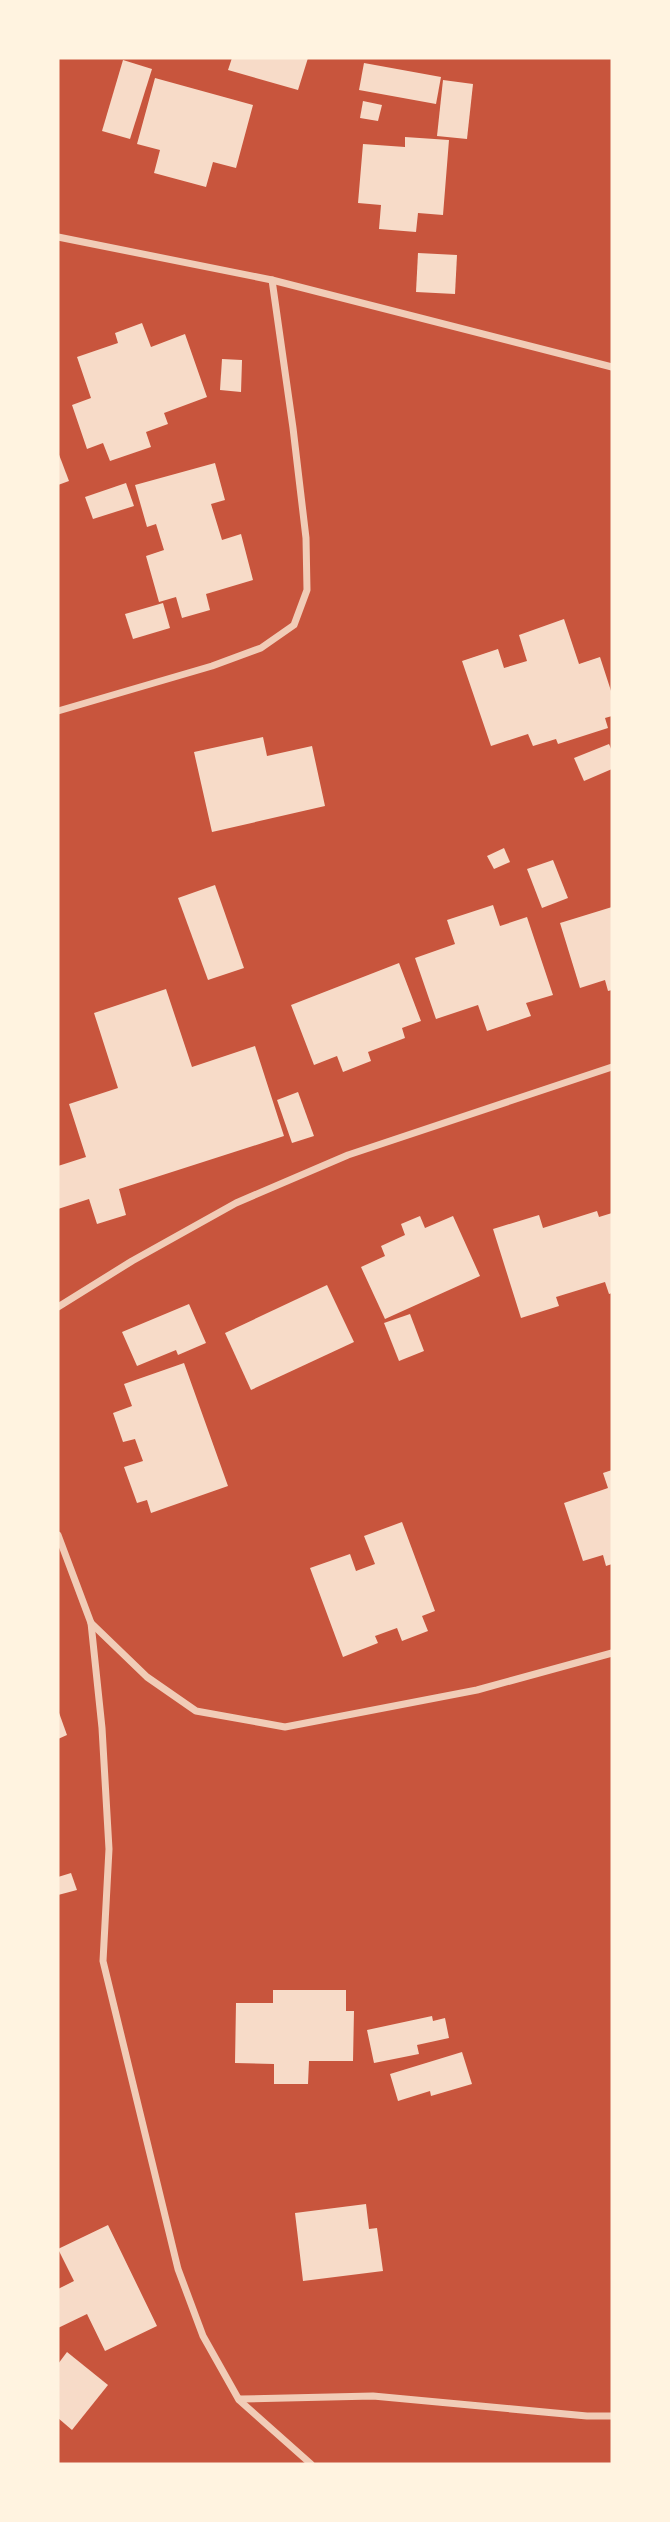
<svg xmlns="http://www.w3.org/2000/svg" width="670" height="2522" font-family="Jost,sans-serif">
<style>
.building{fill:#f7dbc8}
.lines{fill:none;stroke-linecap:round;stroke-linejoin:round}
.minor{stroke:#f1ccb7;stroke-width:7}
</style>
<rect width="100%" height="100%" fill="#c8553d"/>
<g class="building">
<path d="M232 58H308L298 90 228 70Z"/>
<path d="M123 60 152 69 130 139 102 131Z"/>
<path d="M364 63 441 77 436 104 359 90Z"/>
<path d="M155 78 253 105 236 168 213 162 206 187 154 173 160 150 137 144Z"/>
<path d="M443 80 473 84 467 139 437 136Z"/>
<path d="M363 101 382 105 378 121 360 118Z"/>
<path d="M405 137 449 140 443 215 418 213 416 232 379 229 381 205 358 203 363 144 405 147Z"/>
<path d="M418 253 457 255 455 294 416 292Z"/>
<path d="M142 323 151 347 185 334 207 397 164 413 168 424 146 432 151 447 110 461 103 443 87 449 72 405 91 398 77 357 118 343 115 333Z"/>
<path d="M222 359 242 360 241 392 220 390Z"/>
<path d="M58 452 69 481 58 485Z"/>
<path d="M215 463 225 500 211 504 222 540 241 534 253 580 206 594 210 610 182 618 176 597 159 602 146 556 164 550 156 524 147 527 135 485Z"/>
<path d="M126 483 134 506 93 519 85 497Z"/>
<path d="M163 603 170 628 133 639 125 614Z"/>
<path d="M564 619 579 664 600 657 612 694V716L605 718 608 728 558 744 556 739 533 746 528 734 491 746 462 661 498 649 504 668 527 661 519 635Z"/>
<path d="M263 737 267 756 312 746 325 806 212 832 194 752Z"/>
<path d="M609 744 612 751V769L584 781 574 758Z"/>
<path d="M504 848 510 862 494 869 487 856Z"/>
<path d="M553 860 568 898 542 908 527 869Z"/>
<path d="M215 885 244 968 208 980 178 898Z"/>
<path d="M493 905 500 926 527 917 553 995 526 1003 531 1016 487 1031 478 1005 436 1019 415 958 455 944 447 920Z"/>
<path d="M612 907V990L608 991 605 980 580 988 560 923Z"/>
<path d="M399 963 421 1021 402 1028 405 1038 368 1052 371 1061 343 1072 337 1056 314 1065 291 1005Z"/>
<path d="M166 989 192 1067 255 1046 284 1136 119 1189 126 1215 97 1224 89 1199 58 1209V1166L86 1157 69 1104 118 1088 94 1013Z"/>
<path d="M298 1092 314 1136 292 1143 277 1100Z"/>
<path d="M597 1211 599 1217 612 1213V1293L609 1294 605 1282 556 1297 559 1306 521 1318 493 1229 539 1215 543 1228Z"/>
<path d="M420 1216 425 1228 453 1216 480 1276 385 1319 361 1267 385 1256 381 1246 405 1235 401 1224Z"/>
<path d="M327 1285 354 1342 251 1390 225 1333Z"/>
<path d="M189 1304 206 1343 178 1355 176 1350 137 1366 122 1332Z"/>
<path d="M410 1314 424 1351 399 1361 384 1323Z"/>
<path d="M184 1363 228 1486 151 1513 147 1500 137 1503 124 1467 143 1461 135 1439 123 1442 113 1413 132 1406 124 1384Z"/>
<path d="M612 1470V1564L606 1566 603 1555 583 1561 564 1503 608 1488 603 1473Z"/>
<path d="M402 1522 435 1611 422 1616 428 1631 402 1641 397 1628 375 1636 378 1643 343 1657 310 1568 350 1554 356 1571 375 1564 364 1536Z"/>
<path d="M58 1710 67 1735 58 1739Z"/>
<path d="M71 1873 77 1890 58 1895V1877Z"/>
<path d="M273 1990H346V2011H354L353 2061H309L308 2084H274V2064L235 2063 236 2003H273Z"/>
<path d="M432 2016 433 2021 445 2018 449 2038 417 2045 419 2054 374 2063 367 2030Z"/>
<path d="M462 2052 472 2084 431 2096 430 2091 398 2101 390 2074Z"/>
<path d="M366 2204 369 2229 377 2228 383 2271 303 2281 295 2213Z"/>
<path d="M108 2225 157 2326 105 2351 87 2314 58 2328V2289L74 2281 58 2249Z"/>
<path d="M67 2352 108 2385 72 2430 58 2418V2364Z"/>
</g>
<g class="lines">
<g class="minor">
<path d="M58 237 272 280 612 367"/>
<path d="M58 711 212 666 261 648 294 625 307 590 306 538 293 428 272 280"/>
<path d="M58 1307 132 1261 236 1203 348 1155 612 1067"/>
<path d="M58 1535 91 1623 147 1677 196 1711 285 1727 477 1690 612 1653"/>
<path d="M91 1623 102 1728 109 1849 103 1961 178 2269 203 2336 239 2400 311 2464"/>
<path d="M240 2399 373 2396 587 2416H612"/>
</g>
</g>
<rect width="670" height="2522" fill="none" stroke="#fff3e0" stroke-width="119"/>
</svg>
